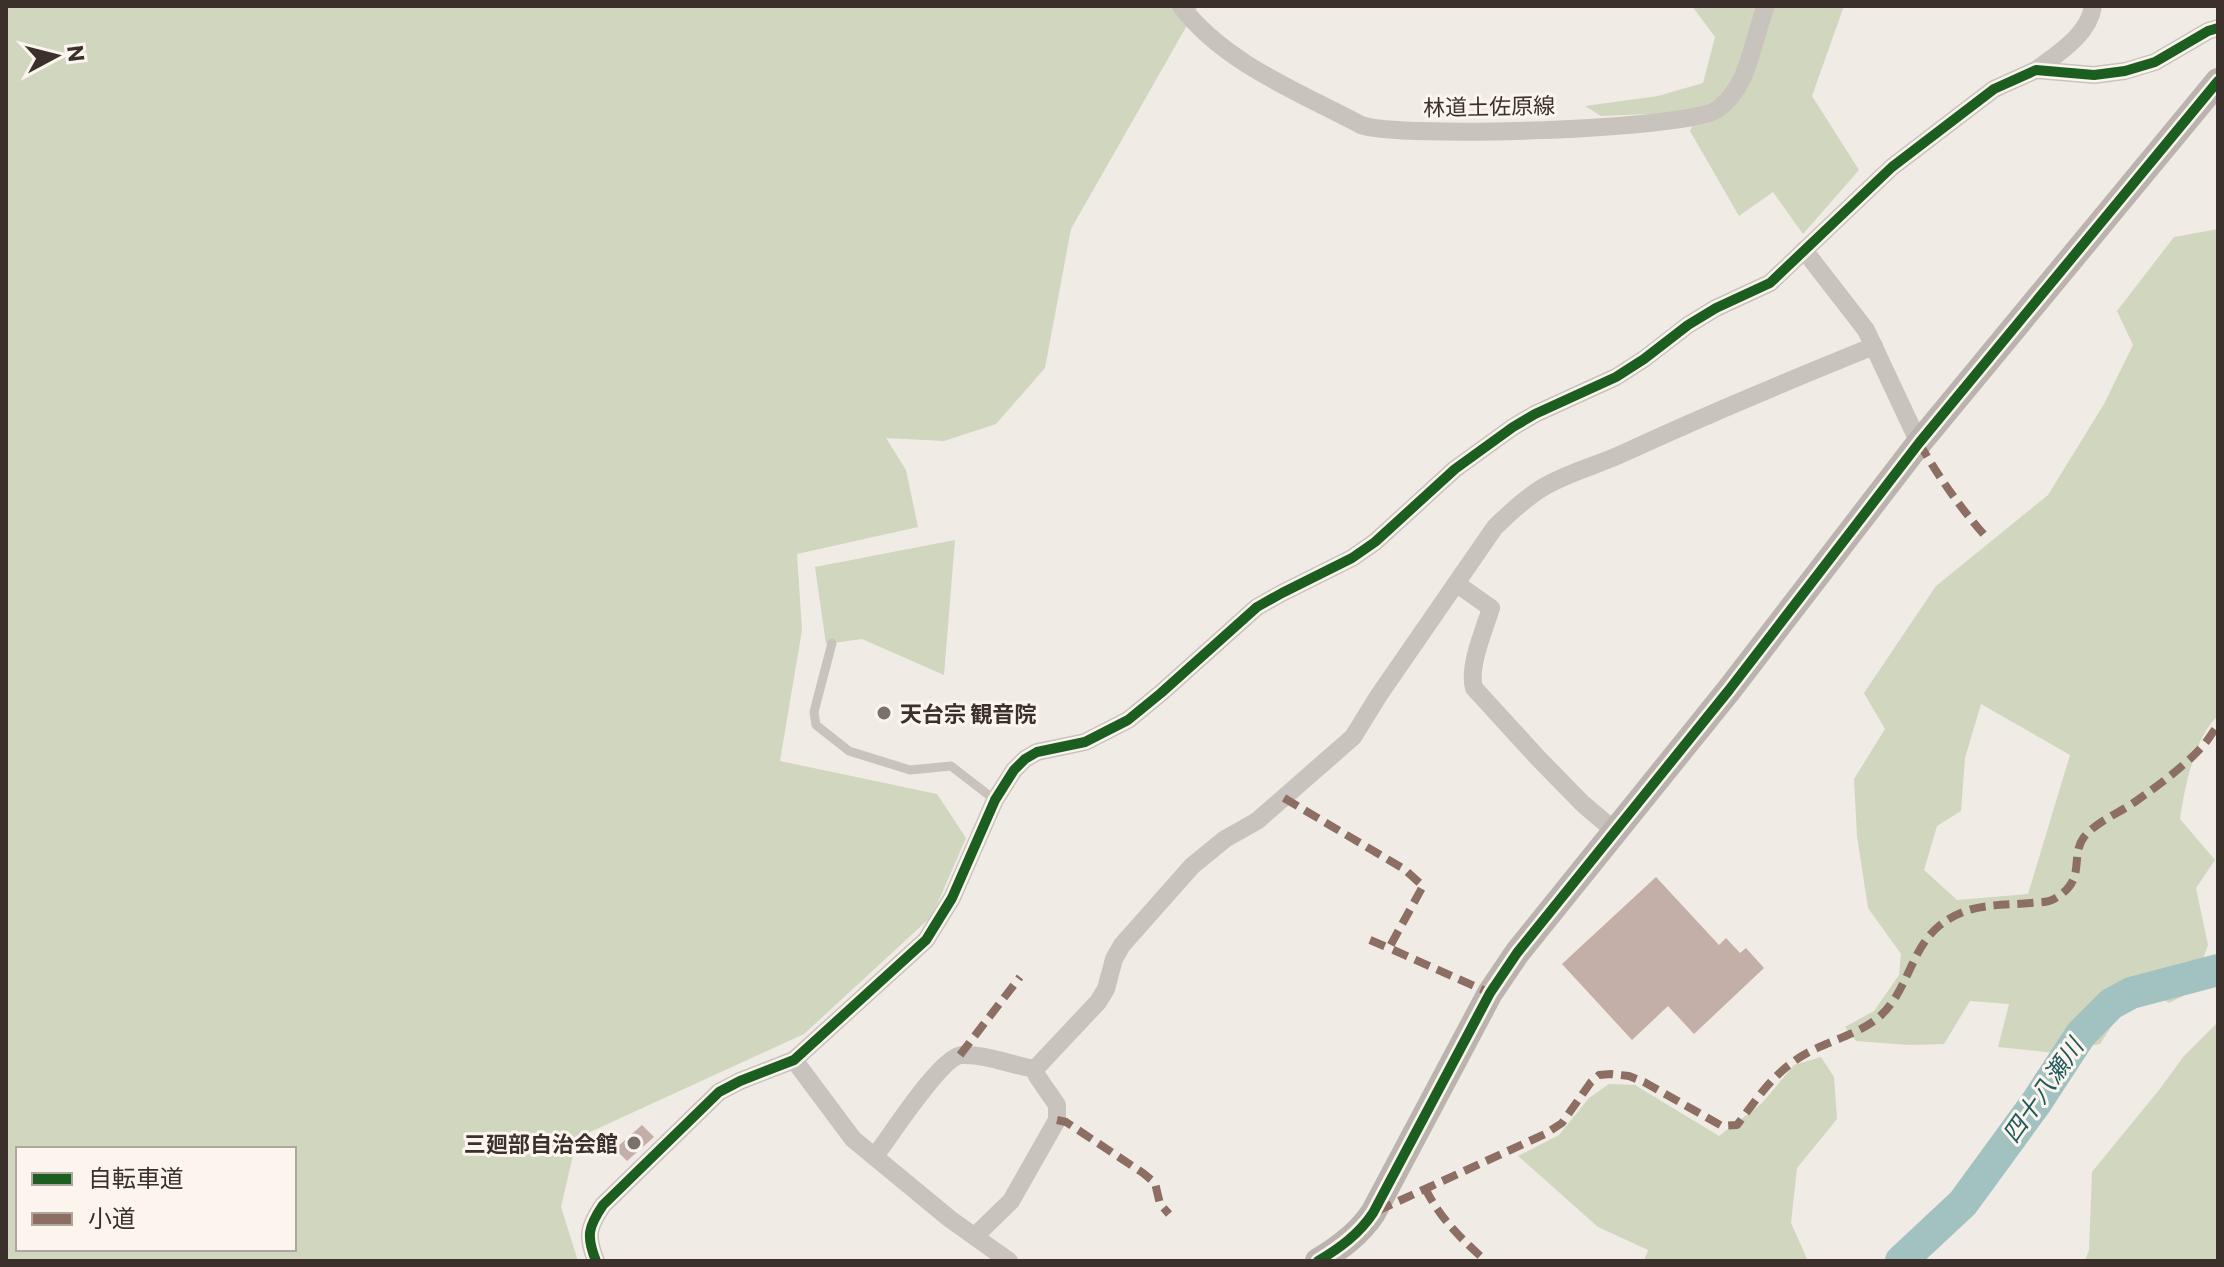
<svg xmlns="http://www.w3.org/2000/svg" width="2224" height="1267" font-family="Commissioner,'Noto Sans JP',sans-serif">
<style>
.green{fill:#d1d6bf;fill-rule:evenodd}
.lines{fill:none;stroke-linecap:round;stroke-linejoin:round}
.river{stroke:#a1c2c1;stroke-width:32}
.building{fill:#c3afa7}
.lane{stroke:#c9c3be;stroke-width:9}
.street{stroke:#c9c3be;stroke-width:18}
.secondary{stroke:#bab3ae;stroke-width:26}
.quiet{stroke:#8d6e63;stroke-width:8;stroke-dasharray:16 8;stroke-linecap:butt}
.cycleway-casing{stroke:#fbf5ee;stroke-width:15}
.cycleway{stroke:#1b5e20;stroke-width:10}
.poi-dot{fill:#7a716c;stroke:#fbf5ee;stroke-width:3}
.labels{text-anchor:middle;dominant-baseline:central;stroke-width:6;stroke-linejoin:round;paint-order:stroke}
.street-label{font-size:22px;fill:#3b302b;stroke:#fbf5ee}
.poi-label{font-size:22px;font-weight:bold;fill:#3b302b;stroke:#fbf5ee;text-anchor:start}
.water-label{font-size:24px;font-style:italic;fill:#1f5a5e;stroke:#fbf5ee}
</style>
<rect width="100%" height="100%" fill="#f0ebe5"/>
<g class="green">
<path d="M6 6H1198L1071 229 1045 368 996 424 944 441 886 438 906 470 918 527 797 554 802 630 780 761 937 794 966 838 932 916 804 1034 577 1138 561 1207 578 1261H6ZM18 1149H294V1249H18Z"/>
<path d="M1692 6H1844L1812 96 1859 170 1803 234 1773 192 1739 216 1690 131 1698 112 1601 116 1585 106 1658 96 1703 83 1715 37Z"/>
<path d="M2218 229V716C2195 735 2184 790 2180 819L2215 860 2196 888 2208 945 2191 992 2169 1003 2137 983 2119 987 2115 1021 2100 1044 2055 1053 1998 1047 2009 1004 1970 1001 1944 1044 1909 1045 1856 1041 1845 1027 1874 1011 1899 975 1901 954 1868 908 1857 836 1854 779 1885 729 1864 693 1936 586 2048 495 2104 404 2133 345 2117 311 2174 237ZM1981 704 2070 755 2028 894 1957 900 1924 870 1937 826 1961 811 1965 758Z"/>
<path d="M955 540 944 675 862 639 826 644 815 567Z"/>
<path d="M2218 1022V1261H2085L2089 1250 2092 1172 2159 1090 2184 1056Z"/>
<path d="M1821 1057 1834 1077 1837 1119 1797 1168 1791 1223 1808 1261H1644L1648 1250 1598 1227 1518 1156 1559 1135 1589 1098 1609 1084 1635 1085 1719 1136 1762 1103 1794 1065Z"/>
</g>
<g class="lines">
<path class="river" d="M1901 1261 1963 1203 2036 1103 2081 1034 2111 1004 2131 993 2218 970"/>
</g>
<g class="building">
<path d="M1656 877 1719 945 1726 938 1740 953 1746 948 1764 968 1694 1034 1668 1006 1632 1040 1562 964Z"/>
<path d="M642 1125 654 1137 627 1161 615 1149Z"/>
</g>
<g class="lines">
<path class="lane" d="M832 643 814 712 816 725 849 751 910 770 951 766 995 800"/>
<g class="street">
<path d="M1181 6C1224 63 1299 92 1361 125 1397 139 1691 130 1718 109 1750 85 1752 41 1766 6"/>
<path d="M2036 70C2057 54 2089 35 2093 6"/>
<path d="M1804 250 1866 330 1919 443"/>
<path d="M1457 584 1491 608C1484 631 1468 666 1474 688L1538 758 1583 804 1615 831"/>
<path d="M794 1060 853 1139 950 1219 1009 1261"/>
<path d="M1035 1069 1098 1002 1106 989 1114 959 1122 945 1192 866 1225 839 1257 821 1353 737 1379 695 1495 527C1510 513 1524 499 1542 488 1568 472 1599 465 1626 452 1708 414 1790 380 1874 346"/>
<path d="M875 1156C890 1137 941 1056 962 1055 986 1054 1011 1065 1035 1069"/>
<path d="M975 1236 1011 1201 1057 1120V1105L1037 1076 1035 1069"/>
<path d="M596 1261C586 1236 588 1227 603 1205L719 1092 740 1081 794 1060 926 940 952 898 995 800 1014 770 1025 759 1037 752 1085 742 1128 720 1161 693 1257 607 1282 593 1352 558 1375 542 1455 469 1513 427 1535 414 1616 377 1644 359 1688 325 1716 308 1770 283 1892 167 1994 89 2036 70 2094 75 2125 71 2155 62 2208 31 2218 28"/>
</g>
<path class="secondary" d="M1318 1261C1340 1248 1359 1234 1373 1213L1490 993 1517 953 1729 690 1919 443 2218 81"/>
<g class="quiet">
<path d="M1919 443C1939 477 1960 508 1987 538"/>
<path d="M1284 798 1404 869 1423 886 1389 948 1490 993"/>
<path d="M1370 940 1389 948"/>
<path d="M960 1055 1020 977"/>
<path d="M1057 1120 1066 1122 1143 1173 1155 1183 1160 1204 1169 1214"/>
<path d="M1425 1188C1439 1217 1462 1240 1486 1261"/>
<path d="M1377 1211 1545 1134 1562 1123 1591 1082 1599 1075 1611 1074 1629 1076 1644 1082 1722 1126 1737 1125C1754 1103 1770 1078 1793 1062 1819 1042 1854 1038 1879 1017 1908 992 1910 950 1939 926 1967 903 1995 906 2030 903 2038 902 2047 903 2054 899 2088 880 2069 857 2084 837 2098 820 2122 812 2139 799 2160 784 2182 768 2200 749 2207 742 2212 733 2218 725"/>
</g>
<g class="cycleway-casing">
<g id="cycleway">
<path d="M596 1261C586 1236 588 1227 603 1205L719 1092 740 1081 794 1060 926 940 952 898 995 800 1014 770 1025 759 1037 752 1085 742 1128 720 1161 693 1257 607 1282 593 1352 558 1375 542 1455 469 1513 427 1535 414 1616 377 1644 359 1688 325 1716 308 1770 283 1892 167 1994 89 2036 70 2094 75 2125 71 2155 62 2208 31 2218 28"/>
<path d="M1318 1261C1340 1248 1359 1234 1373 1213L1490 993 1517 953 1729 690 1919 443 2218 81"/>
</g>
</g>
<use href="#cycleway" class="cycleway"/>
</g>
<g class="poi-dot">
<circle cx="884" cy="713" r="8"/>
<circle cx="634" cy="1143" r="8"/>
</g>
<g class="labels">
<g class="street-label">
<text transform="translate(1489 106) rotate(-1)">林道土佐原線</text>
</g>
<g class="poi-label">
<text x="900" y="713">天台宗 観音院</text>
<text x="618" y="1143" text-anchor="end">三廻部自治会館</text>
</g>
<g class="water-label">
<text transform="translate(2042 1090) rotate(-55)">四十八瀬川</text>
</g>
</g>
<rect width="2224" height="1267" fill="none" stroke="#3b302b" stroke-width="16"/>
<rect x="16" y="1147" width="280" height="104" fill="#fbf5ee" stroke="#aea6a0" stroke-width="2"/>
<rect x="32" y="1173" width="40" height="12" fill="#1b5e20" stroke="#aea6a0" stroke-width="2"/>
<text x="88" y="1187" font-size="24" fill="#3b302b">自転車道</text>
<rect x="32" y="1213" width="40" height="12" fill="#8d6e63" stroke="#aea6a0" stroke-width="2"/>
<text x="88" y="1227" font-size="24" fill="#3b302b">小道</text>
<g transform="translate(56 56) rotate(83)" stroke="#fbf5ee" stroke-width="6" paint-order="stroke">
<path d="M0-6L14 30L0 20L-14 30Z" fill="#3b302b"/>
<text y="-12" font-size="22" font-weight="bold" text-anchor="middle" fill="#3b302b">N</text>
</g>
</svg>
